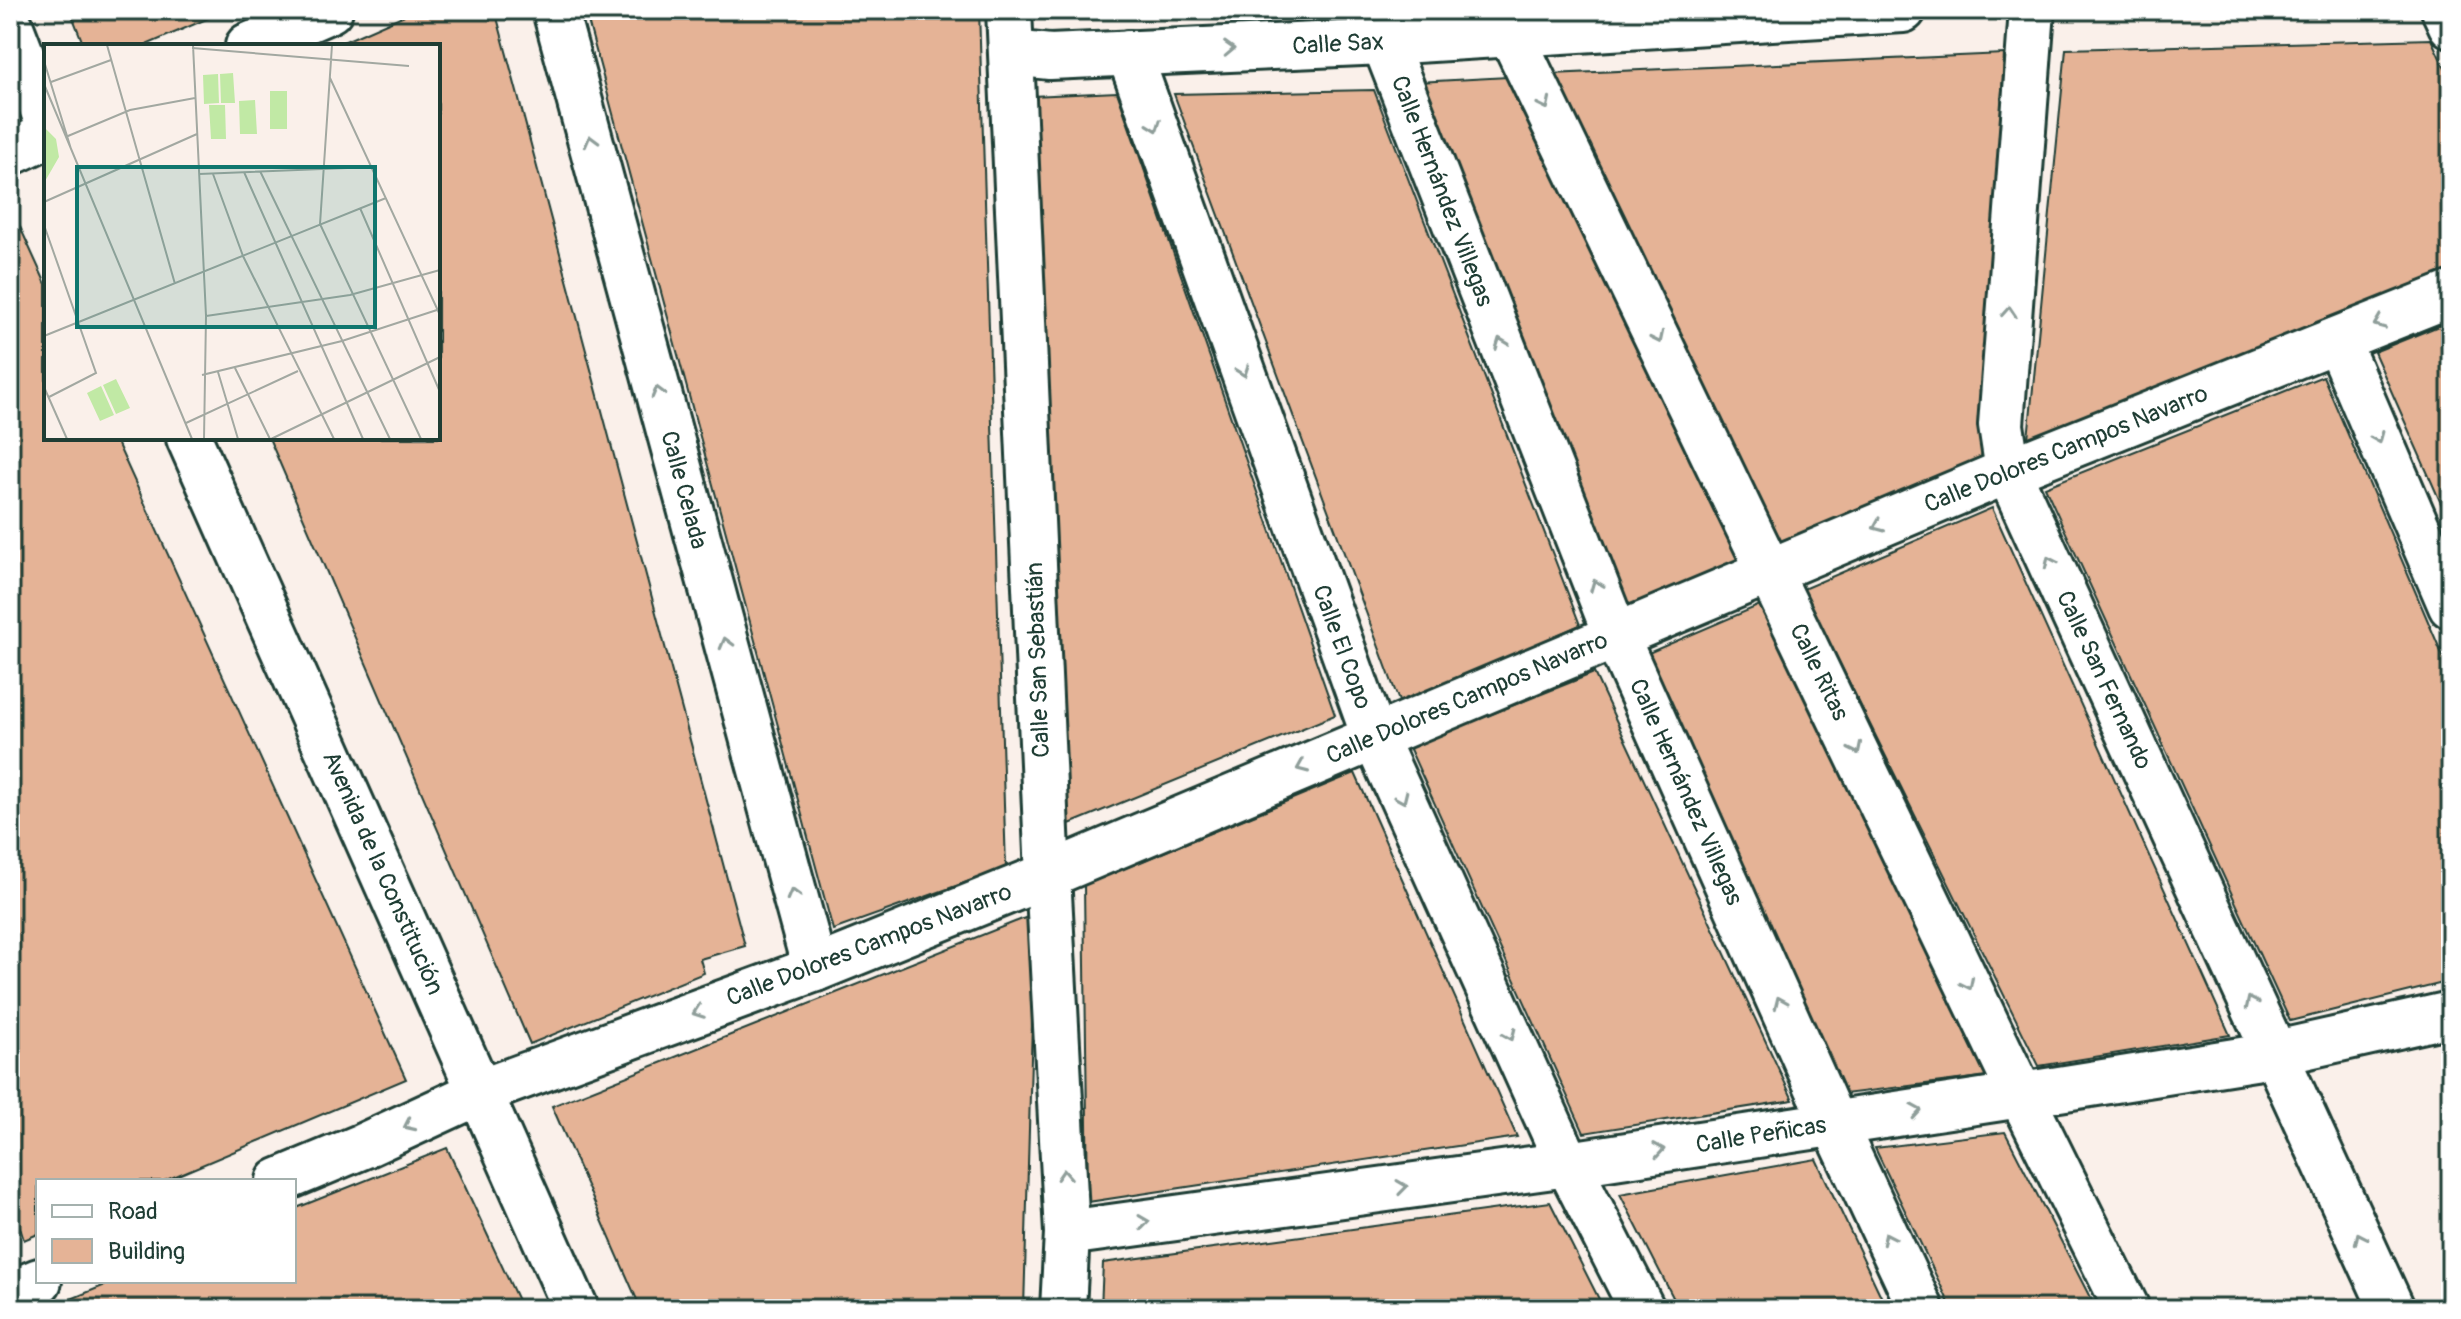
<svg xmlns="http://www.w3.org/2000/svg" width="2461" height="1319" font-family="Pangolin,sans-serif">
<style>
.building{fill:#e5b396;stroke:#1f3d34;stroke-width:2}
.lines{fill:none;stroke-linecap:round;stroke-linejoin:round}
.minor-casing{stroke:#1f3d34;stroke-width:50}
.minor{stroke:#fff;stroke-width:44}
.oneway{stroke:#8f9e9a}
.labels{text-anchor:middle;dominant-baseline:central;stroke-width:6;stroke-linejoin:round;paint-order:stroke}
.street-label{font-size:24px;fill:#1f3d34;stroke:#fff}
.inset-road{fill:none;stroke:#a2a8a1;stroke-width:2}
.view{fill:#0f766e;fill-opacity:0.15;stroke:#0f766e;stroke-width:4}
.inset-edge{fill:none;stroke:#1f3d34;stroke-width:4}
</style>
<rect width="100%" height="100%" fill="#faf0ea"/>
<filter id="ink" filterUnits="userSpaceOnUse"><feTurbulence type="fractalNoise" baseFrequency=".0125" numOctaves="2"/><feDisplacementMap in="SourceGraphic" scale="16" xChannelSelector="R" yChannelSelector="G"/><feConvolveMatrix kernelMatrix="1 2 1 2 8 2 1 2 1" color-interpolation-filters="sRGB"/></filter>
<g filter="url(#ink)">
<g class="building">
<path d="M70 10H212L207 12 209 18 144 46H84Z"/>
<path d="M416 10H495L745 946 700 959 704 973 530 1044 269 438H438V46H334Z"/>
<path d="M585 10H979L1006 868 833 930Z"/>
<path d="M2431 39 2451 81V272L2028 439 2066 49Z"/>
<path d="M2004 54 1981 466 1781 549 1551 74Z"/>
<path d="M1508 77 1749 560 1626 615 1418 82Z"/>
<path d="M1374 90 1580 625 1400 704 1174 94Z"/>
<path d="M1117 92 1335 715 1067 825 1032 96Z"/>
<path d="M10 205 46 284V438H115L406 1079 164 1181H38V1234L24 1240 10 1198Z"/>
<path d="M2451 321V526L2374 352Z"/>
<path d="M2323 376 2451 675V981L2290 1021 2045 487Z"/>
<path d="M1992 508 2230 1035 2039 1066 1803 589Z"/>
<path d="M1760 605 1990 1076 1845 1094 1646 654Z"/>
<path d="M1594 673 1793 1100 1584 1133 1409 747Z"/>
<path d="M1355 773 1517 1137 1088 1202 1084 885Z"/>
<path d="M1035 914 1024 1309H641L552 1106Z"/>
<path d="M2005 1132 2096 1309H1952L1875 1148Z"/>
<path d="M447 1148 522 1309H62L66 1301 115 1281H294V1209Z"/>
<path d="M1816 1159 1887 1309H1679L1620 1194Z"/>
<path d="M1550 1202 1604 1309H1101L1103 1263Z"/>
</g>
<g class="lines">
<g class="minor-casing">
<g id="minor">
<path d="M555 10 815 969"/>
<path d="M1009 10 1048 875 1067 1233 1063 1309"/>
<path d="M2032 10 2001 425 2008 471 2392 1309"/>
<path d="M2444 10 2451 25"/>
<path d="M10 25 46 118"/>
<path d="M1511 34 2021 1095 2127 1309"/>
<path d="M1384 42 1616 636 1834 1124 1921 1309"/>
<path d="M248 46 330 10"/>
<path d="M1012 53 1050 57 1384 42 1903 10"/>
<path d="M1129 53 1374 736 1568 1164 1642 1309"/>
<path d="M10 153 46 136"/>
<path d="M2337 340 2451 606"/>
<path d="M189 438 576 1309"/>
<path d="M279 1181 363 1146 480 1092 815 969 1048 875 2008 471 2451 294"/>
<path d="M1067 1233 1568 1164 2021 1095 2254 1058 2451 1014"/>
<path d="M10 1293 39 1281"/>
</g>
</g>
<use href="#minor" class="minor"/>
</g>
<defs><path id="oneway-chevron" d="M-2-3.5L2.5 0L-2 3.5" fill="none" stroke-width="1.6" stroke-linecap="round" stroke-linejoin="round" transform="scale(2)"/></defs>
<g class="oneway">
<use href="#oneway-chevron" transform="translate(1229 49) rotate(-2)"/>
<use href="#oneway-chevron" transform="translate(1545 104) rotate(64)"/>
<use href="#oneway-chevron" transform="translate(1155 126) rotate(70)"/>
<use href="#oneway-chevron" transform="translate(591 141) rotate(-105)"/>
<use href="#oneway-chevron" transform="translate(2009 312) rotate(-86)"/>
<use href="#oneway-chevron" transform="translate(2379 323) rotate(158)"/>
<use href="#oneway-chevron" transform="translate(1658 338) rotate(64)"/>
<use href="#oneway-chevron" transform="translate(1501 343) rotate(-111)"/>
<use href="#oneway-chevron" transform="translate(1243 371) rotate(70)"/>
<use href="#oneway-chevron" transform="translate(658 392) rotate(-105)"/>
<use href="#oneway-chevron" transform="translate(2378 438) rotate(67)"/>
<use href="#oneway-chevron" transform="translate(1878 526) rotate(157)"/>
<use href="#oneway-chevron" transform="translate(2050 562) rotate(-115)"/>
<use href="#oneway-chevron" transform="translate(1596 585) rotate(-111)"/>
<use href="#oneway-chevron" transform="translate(726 643) rotate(-105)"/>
<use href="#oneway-chevron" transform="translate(1856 749) rotate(64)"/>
<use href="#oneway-chevron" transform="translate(1302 767) rotate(157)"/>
<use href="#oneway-chevron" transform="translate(1402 798) rotate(66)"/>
<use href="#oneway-chevron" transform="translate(793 894) rotate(-105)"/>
<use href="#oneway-chevron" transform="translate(1968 984) rotate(64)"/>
<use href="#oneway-chevron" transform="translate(1780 1002) rotate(-114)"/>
<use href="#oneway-chevron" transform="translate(2251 1002) rotate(-115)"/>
<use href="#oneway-chevron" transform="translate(698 1012) rotate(160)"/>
<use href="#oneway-chevron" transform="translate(1510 1035) rotate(66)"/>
<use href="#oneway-chevron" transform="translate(1916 1111) rotate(-9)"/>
<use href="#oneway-chevron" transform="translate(409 1125) rotate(155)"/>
<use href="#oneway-chevron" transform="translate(1659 1150) rotate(-9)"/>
<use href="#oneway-chevron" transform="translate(1064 1175) rotate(-93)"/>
<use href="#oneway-chevron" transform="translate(1402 1187) rotate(-8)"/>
<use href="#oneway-chevron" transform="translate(1144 1222) rotate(-8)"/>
<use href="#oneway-chevron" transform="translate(1888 1238) rotate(-115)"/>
<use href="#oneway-chevron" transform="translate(2360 1238) rotate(-115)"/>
</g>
</g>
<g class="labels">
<g class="street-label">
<text transform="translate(1338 44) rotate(-3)">Calle Sax</text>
<text transform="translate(1442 191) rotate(69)">Calle Hernández Villegas</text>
<text transform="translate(2066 449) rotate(-22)">Calle Dolores Campos Navarro</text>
<text transform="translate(684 490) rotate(75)">Calle Celada</text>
<text transform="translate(1342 647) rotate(70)">Calle El Copo</text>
<text transform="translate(1038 660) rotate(-92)">Calle San Sebastián</text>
<text transform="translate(1819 672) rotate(64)">Calle Ritas</text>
<text transform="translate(2104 680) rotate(65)">Calle San Fernando</text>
<text transform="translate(1467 698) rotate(-23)">Calle Dolores Campos Navarro</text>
<text transform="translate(1686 792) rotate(66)">Calle Hernández Villegas</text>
<text transform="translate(383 873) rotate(66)">Avenida de la Constitución</text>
<text transform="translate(869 945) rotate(-21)">Calle Dolores Campos Navarro</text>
<text transform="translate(1761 1135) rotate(-9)">Calle Peñicas</text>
</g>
</g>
<g transform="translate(44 44)">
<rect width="396" height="396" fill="#faf0ea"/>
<path d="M189 29 191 59H177L176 30ZM174 30 175 59 160 60 159 31ZM226 47H243V85H226ZM211 56 213 90H196L195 57ZM181 61 182 95H167L165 61ZM0 83 12 95 15 113 0 139ZM72 335 86 364 72 370 59 341ZM57 342 70 371 56 377 43 349Z" fill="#c1e9a5"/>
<path class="inset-road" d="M63 1 131 240M149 1 162 272 160 395M288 1 276 180 377 395M148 4 365 22M0 17 27 105M286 34 396 271M7 38 67 16M0 40 148 395M24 92 86 66 151 54M216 127 346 395M200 128 319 395M155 130 328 123M169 130 199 212 290 395M0 158 153 90M316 164 396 348M0 181 52 329 5 353M162 272 306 251 396 226M0 292 342 154M191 324 226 395M174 328 194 395M158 331 298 297 396 265M0 343 23 395M142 379 254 327M227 395 396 313"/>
<path class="view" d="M33 123H331V283H33Z"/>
<rect width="396" height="396" class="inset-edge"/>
</g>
<rect width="2461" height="1319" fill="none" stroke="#fff" stroke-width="40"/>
<rect x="20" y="20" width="2421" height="1279" fill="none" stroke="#1f3d34" stroke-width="3" filter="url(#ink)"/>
<rect x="36" y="1179" width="260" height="104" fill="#ffffff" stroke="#a5b1ae" stroke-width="2"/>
<rect x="52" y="1205" width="40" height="12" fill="#ffffff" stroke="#a5b1ae" stroke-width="2"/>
<text x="108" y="1219" font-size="24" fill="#1f3d34">Road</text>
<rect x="52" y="1239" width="40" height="24" fill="#e5b396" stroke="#a5b1ae" stroke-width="2"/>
<text x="108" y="1259" font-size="24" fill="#1f3d34">Building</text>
</svg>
